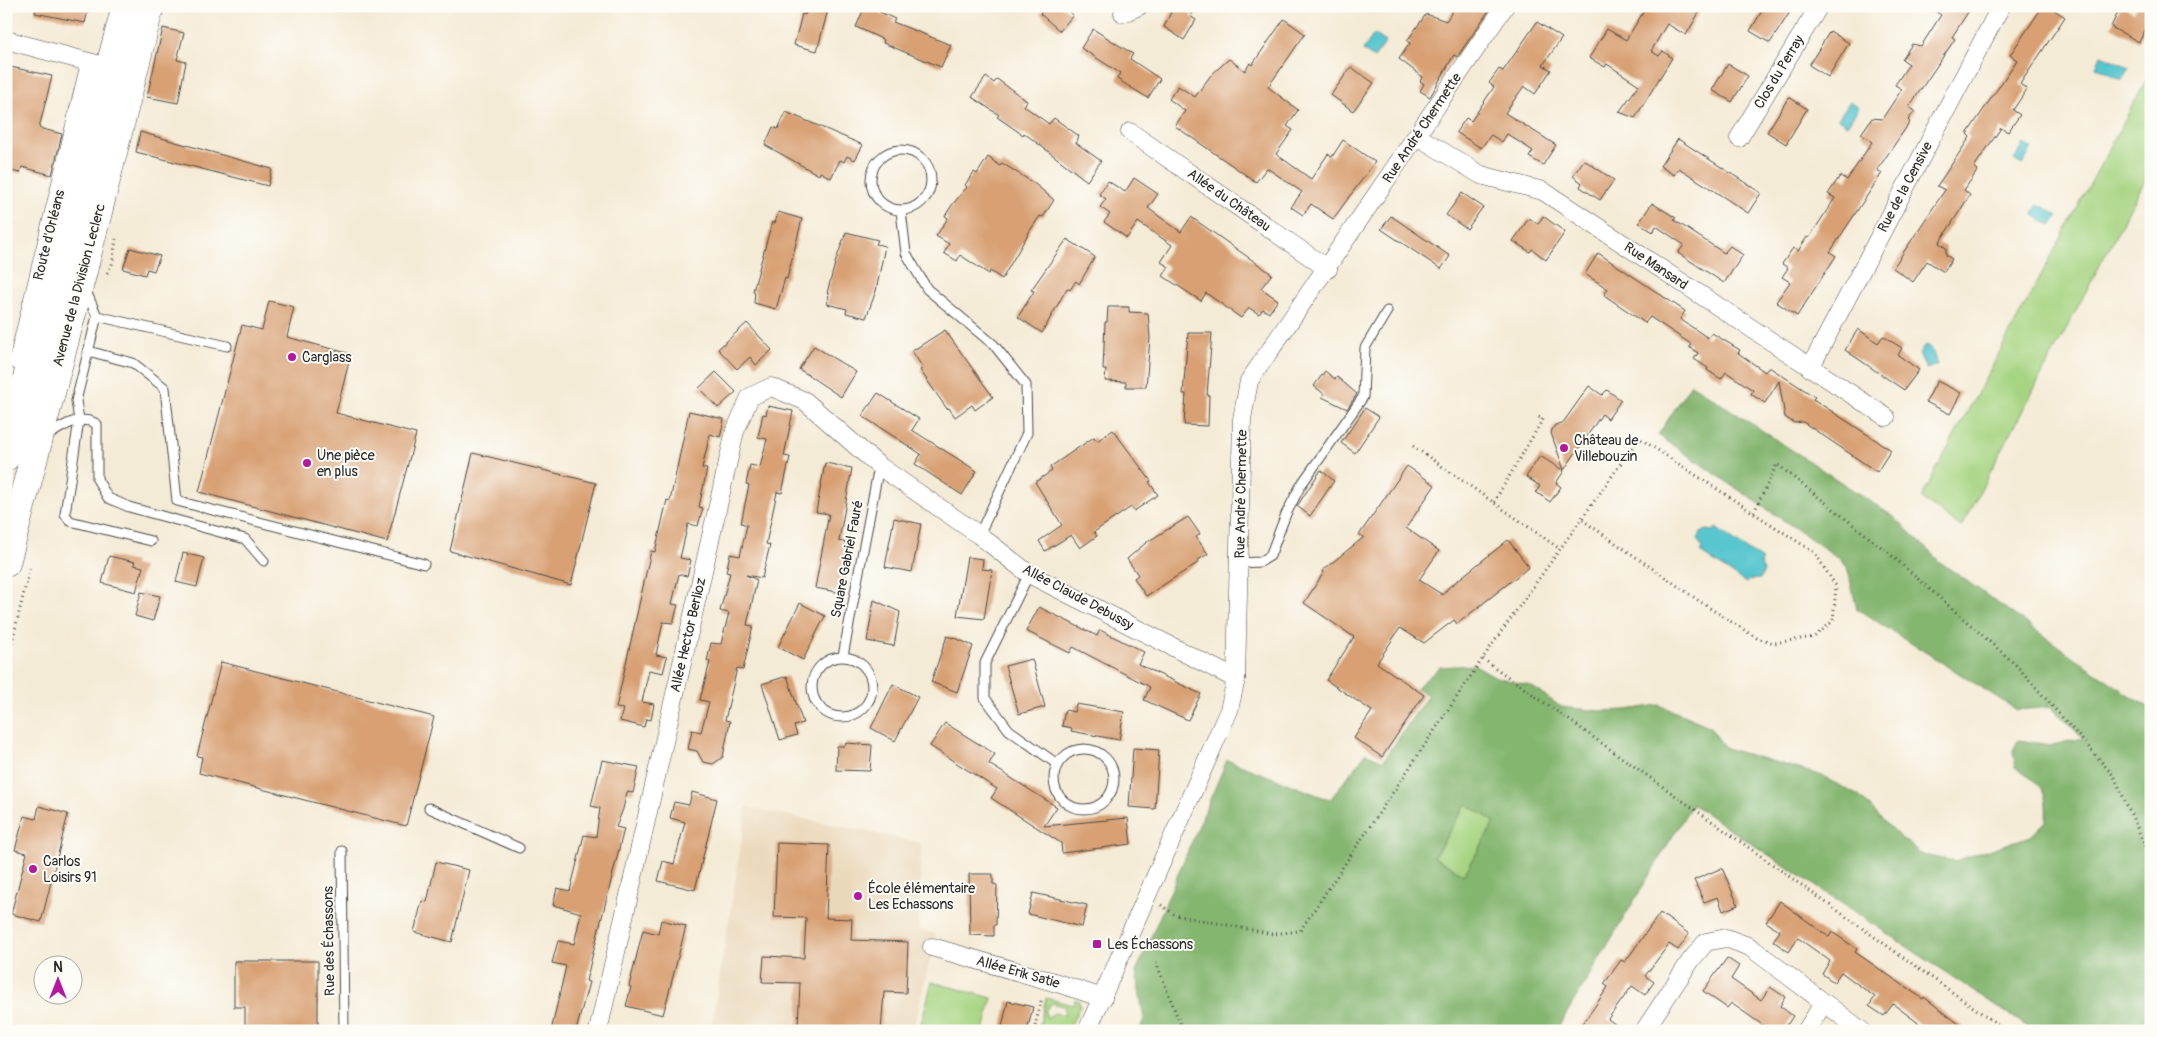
<svg xmlns="http://www.w3.org/2000/svg" width="2157" height="1037" font-family="Pangolin,sans-serif">
<style>
.built{fill:#ead8ba}
.green{fill:#a6d481;stroke:#688056;fill-rule:evenodd}
.forest{fill:#84b66f;stroke:#58704d;fill-rule:evenodd}
.water{fill:#59c6cf;stroke:#42787d}
.building{fill:#d8a073}
.lines{fill:none;stroke-linecap:round;stroke-linejoin:round}
.service-casing{stroke:#494845;stroke-width:11}
.minor-casing{stroke:#494845;stroke-width:19}
.primary-casing{stroke:#494845;stroke-width:29}
.path{stroke:#494845;stroke-width:3;stroke-dasharray:1 4;stroke-linecap:butt}
.service{stroke:#fff;stroke-width:9}
.minor{stroke:#fff;stroke-width:18}
.primary{stroke:#fff;stroke-width:28}
.poi-dot{fill:#b5179e;stroke:#fdfcf7;stroke-width:2}
.labels{text-anchor:middle;dominant-baseline:central;stroke-width:4;stroke-linejoin:round;paint-order:stroke}
.street-label{font-size:14px;fill:#2b2b2b;stroke:#fdfcf7}
.poi-label{font-size:14px;fill:#2b2b2b;stroke:#fdfcf7;text-anchor:start}
</style>
<rect width="100%" height="100%" fill="#fdfcf7"/>
<filter id="ink" filterUnits="userSpaceOnUse"><feTurbulence type="fractalNoise" baseFrequency=".02" numOctaves="2"/><feDisplacementMap in="SourceGraphic" scale="10" xChannelSelector="R" yChannelSelector="G"/><feConvolveMatrix kernelMatrix="1 2 1 2 8 2 1 2 1" color-interpolation-filters="sRGB"/></filter>
<filter id="wash" filterUnits="userSpaceOnUse"><feTurbulence type="fractalNoise" baseFrequency=".0096" numOctaves="4" result="noise"/><feDisplacementMap in="SourceGraphic" scale="20" xChannelSelector="R" yChannelSelector="G"/><feGaussianBlur stdDeviation="1.12" result="paint"/><feColorMatrix in="noise" values="0 0 0 0 0 0 0 0 0 0 0 0 0 0 0 0 0 1.4 0 .05"/><feComposite in="paint" operator="in"/></filter>
<g filter="url(#wash)">
<rect width="100%" height="100%" fill="#f4ebd6"/>
<path class="built" d="M747 807 921 843 919 930 936 934 913 1031H711Z"/>
<g class="green">
<path d="M2151 71V169L1961 527 1921 498Z"/>
<path d="M1466 804 1495 821 1464 875 1434 857Z"/>
<path d="M932 982 992 998 984 1031H919Z"/>
<path d="M1046 998 1073 1005 1075 999 1079 1001 1080 1006 1068 1031H1038ZM1052 1003 1065 1007 1064 1015 1054 1013 1047 1019 1045 1011Z"/>
</g>
<path class="forest" d="M1691 384 1894 517 1940 562 2086 666 2151 709V1031H2034L1692 804 1556 1031H1139L1144 1019 1136 972 1227 760 1330 800 1366 753 1383 761 1428 695 1416 688 1440 667 1475 665 1496 677 1531 686 1561 707 1601 711 1627 710 1659 705 1709 726 1725 748 1820 775 1859 796 1900 837 1923 855 1955 861 2031 836 2046 821C2048 788 2041 785 2015 767L2013 751 2018 740 2052 745 2083 738 2051 707 2017 710 1857 609 1847 567 1836 556 1658 435ZM1466 804 1495 822 1464 875 1434 857Z"/>
<g class="water">
<path d="M1374 34 1386 42 1374 58 1363 50Z"/>
<path d="M2101 55 2129 67 2122 80 2096 67Z"/>
<path d="M1850 101 1859 107 1847 125 1838 119Z"/>
<path d="M2024 144 2032 149 2022 165 2014 160Z"/>
<path d="M2039 204 2058 216 2051 226 2033 214Z"/>
<path d="M1926 345 1932 349 1937 365 1926 369 1919 353Z"/>
<path d="M1716 528 1762 560 1760 563 1764 571 1760 579 1749 580 1746 583 1700 552 1702 548 1698 539 1701 533 1707 530 1714 531Z"/>
</g>
<g id="blocks">
<g class="building">
<path d="M36 6H89L85 23 35 13Z"/>
<path d="M807 6H829L817 51 794 45 802 14 805 15Z"/>
<path d="M865 6H883L880 12 895 19 893 22 951 45 941 67 883 43 884 40 856 27Z"/>
<path d="M1046 6H1062L1073 15 1060 31 1040 14Z"/>
<path d="M1174 6H1197L1190 16 1196 20 1184 40 1164 27Z"/>
<path d="M1456 6H1492L1457 57 1454 55 1430 97 1420 91 1424 84 1420 81 1423 77 1399 59 1410 43 1407 41 1426 14 1446 21Z"/>
<path d="M1647 6H1703L1686 35 1667 24 1651 51 1659 56 1663 51 1672 58 1635 118 1619 112 1639 85 1607 64 1605 67 1589 58 1607 29 1626 40Z"/>
<path d="M1765 6H1781L1790 12 1770 43 1750 31Z"/>
<path d="M1928 6H1972L1952 37 1955 39 1909 107 1915 111 1908 120 1910 122 1877 170 1882 173 1830 252 1836 256 1797 316 1776 302 1790 282 1782 277 1788 268 1782 264 1793 248 1798 251 1807 237 1809 238 1835 198 1828 194 1840 176 1847 180 1872 142 1861 134 1872 118 1882 119 1902 89 1895 85 1909 64 1902 59 1912 44 1921 46 1941 15Z"/>
<path d="M2043 6H2048L2065 17 2020 84 2027 89 2013 110 2020 115 2008 132 2001 128 1974 167 1978 170 1964 190 1970 195 1939 243 1946 248V255L1952 259 1944 272 1927 261 1913 282 1893 268 1945 190 1937 186 1970 137 1967 134 2017 60 2010 55Z"/>
<path d="M2121 6 2134 12 2137 6H2151V19L2139 42 2111 27Z"/>
<path d="M1284 19 1305 34 1268 87 1298 110 1287 126 1293 130 1276 154 1311 179 1328 154 1332 157 1343 140 1375 162 1333 219 1311 204 1303 215 1291 207 1302 192 1267 168 1256 182 1175 126 1185 111 1169 99 1178 86 1195 97 1211 75 1229 59 1245 71 1250 63 1252 65Z"/>
<path d="M1537 22 1562 38 1543 65 1551 70 1535 94 1524 86 1505 113 1556 145 1543 165 1529 157 1533 151 1507 134 1502 142 1491 135 1481 148 1456 132 1466 118 1471 121 1494 87 1489 83 1499 69 1503 71Z"/>
<path d="M163 28 184 33 177 60 186 62 178 103 147 97Z"/>
<path d="M1093 29 1133 54 1130 59 1160 79 1148 98 1117 79 1120 73 1081 48Z"/>
<path d="M1830 31 1849 43 1828 77 1809 65Z"/>
<path d="M1728 64 1748 76 1732 102 1712 90Z"/>
<path d="M6 66 52 76 39 128 62 134 52 175 22 167 20 173 6 170Z"/>
<path d="M1351 67 1374 83 1353 111 1331 95Z"/>
<path d="M986 77 994 83 997 79 1027 101 1024 106 1049 124 1054 118 1079 136 1076 143 1101 161 1087 181 1024 133 1023 135 997 117 999 115 972 97Z"/>
<path d="M1789 97 1807 109 1786 144 1767 132Z"/>
<path d="M786 112 863 145 855 160 847 156 844 162 840 160 831 178 820 172 819 175 765 145 773 127 778 129Z"/>
<path d="M140 132 272 169 268 186 136 152Z"/>
<path d="M1678 139 1761 193 1748 213 1679 168 1674 175 1660 166Z"/>
<path d="M988 157 1000 166 1002 163 1035 184 1054 200 1043 217 1040 216 1031 229 1002 279 990 271 989 274 960 255 957 261 944 253 949 244 936 236 948 218 945 216 952 205 967 187 965 185 974 172 977 174Z"/>
<path d="M1584 160 1614 180 1600 200 1580 187 1582 183 1573 176Z"/>
<path d="M1134 178 1158 194 1148 208 1164 220 1181 232 1191 217 1272 274 1261 288 1278 300 1269 313 1263 309 1259 314 1249 308 1241 318 1206 293 1201 301 1163 276 1169 267 1161 262 1172 245 1138 222 1127 238 1104 222 1110 214 1100 207 1106 199 1099 194 1108 181 1125 192Z"/>
<path d="M1462 193 1483 207 1467 229 1446 215Z"/>
<path d="M1652 203 1676 218 1674 220 1724 253 1730 246 1743 255 1724 283 1678 253 1684 245 1656 226 1653 232 1639 223Z"/>
<path d="M778 212 802 219 787 279 785 278 776 309 754 303 755 292 753 291 772 222 775 223Z"/>
<path d="M1391 216 1450 256 1441 269 1381 229Z"/>
<path d="M1543 216 1565 232 1546 260 1532 249 1530 252 1513 241 1529 218 1538 224Z"/>
<path d="M846 232 878 240 876 244 885 246 876 291 866 318 846 313 847 309 827 304 829 294 827 293 836 260Z"/>
<path d="M1067 239 1095 257 1079 284 1076 281 1070 290 1067 288 1042 333 1018 317 1034 291 1031 290Z"/>
<path d="M130 248 160 256 154 271 147 269 145 275 123 269Z"/>
<path d="M1598 253 1685 311 1680 319 1708 338 1712 333 1740 350 1738 353 1765 372 1769 367 1815 397 1813 399 1891 450 1877 472 1803 422 1794 423 1785 417 1779 381 1765 403 1751 394 1753 390 1726 372 1721 379 1707 370 1708 368 1694 359 1698 353 1689 347 1691 344 1650 317 1645 323 1604 295 1608 289 1585 274Z"/>
<path d="M269 301 294 307 287 337 351 354 336 413 416 434 387 542 199 492 242 325 262 330Z"/>
<path d="M1108 307H1129V312L1148 313 1150 338 1146 387H1126V382L1105 381 1106 370H1103L1105 322H1107Z"/>
<path d="M747 323 772 350 756 365 750 357 737 369 718 349Z"/>
<path d="M1858 329 1878 343 1883 336 1902 348 1898 355 1919 370 1904 390 1845 350Z"/>
<path d="M945 330 993 397 975 410 972 405 955 417 949 408 947 409 920 370 923 368 912 351Z"/>
<path d="M1188 333H1212L1207 395H1209L1208 426 1184 425 1186 394H1183Z"/>
<path d="M814 346 856 372 841 397 799 369Z"/>
<path d="M1325 371 1335 379 1337 377 1357 394 1347 409 1322 397 1324 394 1314 386Z"/>
<path d="M716 372 736 392 718 408 699 388Z"/>
<path d="M1937 381 1961 393 1950 414 1926 402Z"/>
<path d="M1589 386 1602 395 1607 390 1621 400 1608 419 1602 414 1564 470 1551 433 1552 430 1555 425 1562 424Z"/>
<path d="M878 393 919 419 912 430 977 471 962 495 915 464 921 454 862 416Z"/>
<path d="M768 406 793 411 784 456 790 457 782 493 777 492 766 544 770 545 762 578 746 575 757 580 747 625 753 626 743 670 737 668 725 720 730 721 723 757 713 764 703 762 697 751 688 749 692 730 701 732 709 702 700 700 710 662 707 661 711 643 721 644 725 628 729 613 720 611 730 573 726 572 730 554 740 556 747 525 741 523 749 485 746 484 750 465 760 467 767 439 758 437 763 414 766 415Z"/>
<path d="M1365 408 1379 417 1355 453 1341 443Z"/>
<path d="M689 411 724 419 720 437 710 434 702 468 707 469 699 507 703 508 698 526 688 524 680 558 691 560 687 576 679 574 672 604 678 605 673 623 663 622 656 655 667 657 663 673 649 670 642 702 654 704 651 720 646 719 644 727 620 721 623 709 616 708 651 551 655 552 667 500 670 501Z"/>
<path d="M1113 430 1151 481 1149 482 1158 495 1134 511 1131 507 1094 532 1097 536 1080 548 1071 535 1045 551 1039 541 1062 525 1035 482 1052 471 1050 467 1094 437 1097 441Z"/>
<path d="M473 453 596 483 571 585 450 551Z"/>
<path d="M1540 456 1564 471 1556 483 1561 487 1550 502 1536 492 1540 486 1526 477Z"/>
<path d="M825 463 852 468 839 541 851 544 842 593 815 588 829 514 816 512Z"/>
<path d="M1407 466 1435 485 1406 528 1439 551 1419 580 1443 595 1448 588 1508 540 1529 567 1457 624 1454 620 1424 643 1400 628 1377 663 1424 695 1382 757 1354 738 1372 711 1326 680 1354 637 1304 603 1324 572 1323 570 1364 537 1359 535Z"/>
<path d="M1321 470 1334 481 1310 516 1297 506Z"/>
<path d="M1188 517 1200 534 1196 537 1208 554 1198 560 1199 562 1146 596 1134 578 1138 575 1127 559 1147 542Z"/>
<path d="M894 518 921 524 912 572 885 567Z"/>
<path d="M183 553 204 558 197 587 176 582Z"/>
<path d="M109 556 135 562 134 565 143 567 136 592 102 583Z"/>
<path d="M967 557 983 559 982 569 992 570 984 619 957 616Z"/>
<path d="M141 592 160 596 153 621 135 616Z"/>
<path d="M874 600 900 612 894 646 867 641Z"/>
<path d="M800 603 825 616 803 660 778 647Z"/>
<path d="M1039 607 1097 636 1100 630 1144 652 1138 664 1201 694 1188 720 1144 700 1150 687 1073 647 1070 653 1026 631Z"/>
<path d="M947 636 953 638V637L973 646 957 692 931 682Z"/>
<path d="M1032 659 1045 707 1019 714 1005 666Z"/>
<path d="M221 662 434 717 406 826 199 773 202 757 197 756Z"/>
<path d="M787 676 803 723 794 726 797 735 780 740 762 684Z"/>
<path d="M893 684 918 697 895 741 871 728Z"/>
<path d="M1076 704 1124 712 1119 740 1071 731 1072 728 1062 726 1065 710 1074 712Z"/>
<path d="M945 723 995 754 989 764 1057 807 1044 826 1128 818 1131 844 1062 853 1061 843 991 798 997 789 930 746Z"/>
<path d="M846 743 872 745 870 771 836 770 837 746H845Z"/>
<path d="M1133 748 1159 750 1155 809 1129 807Z"/>
<path d="M602 760 639 767 633 793 627 792 623 809 616 827 624 829 586 981 589 982 576 1031H551L566 966 552 963 558 941 574 944 581 913 553 905 557 888 570 891 584 835 596 837 600 808 591 806Z"/>
<path d="M692 792 717 799 695 890 658 881 663 861 674 864 685 822 670 818 674 802 689 805Z"/>
<path d="M39 806 68 814 41 922 11 914 27 853 15 850 24 816 36 819Z"/>
<path d="M777 843 829 845 826 918 852 919 851 940 908 942 906 993 884 992 881 1031H831L832 1028 798 1027 800 983 762 982 764 956 804 958 806 918 774 917Z"/>
<path d="M436 862 469 870 452 942 414 932 422 901 427 902Z"/>
<path d="M1722 868 1738 905 1723 911 1718 897 1704 902 1694 880Z"/>
<path d="M969 874H993V884L997 885 996 925H994V936L970 935Z"/>
<path d="M1033 893 1087 905 1082 927 1028 914Z"/>
<path d="M1780 901 1829 937 1832 932 1857 949 1855 952 1923 999 1924 997 1968 1031H1929L1893 1004 1884 1016 1869 1006 1875 997 1841 972 1834 982 1822 974 1830 961 1798 938 1789 952 1773 941 1780 931 1766 922Z"/>
<path d="M1660 913 1689 934 1678 950 1669 944 1645 976 1654 982 1645 995 1632 986 1608 1019 1624 1031H1578L1608 987 1604 984 1621 960 1625 962Z"/>
<path d="M661 920 686 926 663 1015 626 1006 631 987 629 986 643 930 658 934Z"/>
<path d="M1727 958 1739 966 1731 979 1761 1000 1770 987 1785 997 1780 1006 1793 1016 1783 1031H1771L1731 1003 1727 1008 1703 991Z"/>
<path d="M234 961H318V1031H245V1007H234Z"/>
<path d="M1008 1001 1033 1007 1027 1031H1001Z"/>
</g>
</g>
</g>
<g filter="url(#ink)">
<use href="#blocks" fill-opacity="0" stroke="#494845" stroke-width="1"/>
<g class="lines">
<g class="service-casing">
<g id="service">
<circle cx="901" cy="180" r="30"/>
<path d="M901 211 906 253 927 289 994 345 1026 385 1027 433 979 535"/>
<path d="M85 289 97 316 76 401 79 420 65 514 70 521 151 541"/>
<path d="M97 316 227 346"/>
<path d="M88 351 133 363 165 388 177 501 424 564"/>
<path d="M46 437C62 426 79 414 97 424V479L108 498 129 507 245 539 264 561"/>
<path d="M1240 563 1260 562 1270 556 1286 514 1301 485 1363 397 1365 348 1387 311"/>
<path d="M1029 574 985 663V698L1009 730 1057 764"/>
<path d="M843 656 879 466"/>
<circle cx="842" cy="687" r="30"/>
<circle cx="1084" cy="779" r="30"/>
<path d="M429 808 519 848"/>
<path d="M342 851 344 1031"/>
</g>
</g>
<g class="minor-casing">
<g id="minor">
<path d="M1123 13 1139 6"/>
<path d="M6 40 100 65"/>
<path d="M1130 132 1328 269"/>
<path d="M1417 136 1481 175 1543 191 1886 417"/>
<path d="M1739 138 1819 6"/>
<path d="M18 361 90 63"/>
<path d="M1810 368 2001 6"/>
<path d="M932 947 1057 983 1103 998"/>
<path d="M598 1031 735 431 750 397 771 387 805 401 879 466 979 535 1029 574 1236 679"/>
<path d="M1087 1031 1229 710 1236 679 1242 419 1249 381 1505 6"/>
<path d="M1644 1031 1691 960 1706 942 1726 938 1750 947 1862 1031"/>
<path d="M1806 1031 1823 1004"/>
</g>
</g>
<g class="primary-casing">
<g id="primary">
<path d="M6 457 126 6"/>
<path d="M6 563 81 279 150 6"/>
</g>
</g>
<g class="path">
<path d="M107 273 112 265 116 239"/>
<path d="M1413 446 1560 549"/>
<path d="M1494 502 1543 419 1536 416"/>
<path d="M1754 512 1777 464 1891 555 2015 664 2114 776 2151 859"/>
<path d="M1483 659 2007 1031"/>
<path d="M6 667 30 567"/>
<path d="M1161 905 1175 915 1273 934 1300 931 1489 649 1639 438 1815 553 1836 586 1833 621 1814 637 1774 643 1757 638 1708 607 1581 519"/>
<path d="M1156 962 1183 1031"/>
<path d="M1034 1031 1042 997"/>
</g>
<use href="#service" class="service"/>
<use href="#minor" class="minor"/>
<use href="#primary" class="primary"/>
</g>
</g>
<g class="poi-dot">
<circle cx="292" cy="357" r="5"/>
<circle cx="1564" cy="448" r="5"/>
<circle cx="307" cy="463" r="5"/>
<circle cx="33" cy="869" r="5"/>
<circle cx="858" cy="896" r="5"/>
<rect x="1092" y="939" width="10" height="10" rx="2.5"/>
</g>
<g class="labels">
<g class="street-label">
<text transform="translate(1779 72) rotate(-59)">Clos du Perray</text>
<text transform="translate(1422 128) rotate(-56)">Rue André Chermette</text>
<text transform="translate(1905 187) rotate(-62)">Rue de la Censive</text>
<text transform="translate(1229 200) rotate(35)">Allée du Château</text>
<text transform="translate(49 235) rotate(-76)">Route d'Orléans</text>
<text transform="translate(1656 266) rotate(34)">Rue Mansard</text>
<text transform="translate(79 285) rotate(-75)">Avenue de la Division Leclerc</text>
<text transform="translate(1241 494) rotate(-89)">Rue André Chermette</text>
<text transform="translate(847 559) rotate(-79)">Square Gabriel Fauré</text>
<text transform="translate(1078 597) rotate(28)">Allée Claude Debussy</text>
<text transform="translate(688 635) rotate(-77)">Allée Hector Berlioz</text>
<text transform="translate(329 941) rotate(-91)">Rue des Échassons</text>
<text transform="translate(1018 972) rotate(16)">Allée Erik Satie</text>
</g>
<g class="poi-label">
<text x="302" y="357">Carglass</text>
<text x="1574" y="440">Château de<tspan x="1574" dy="16">Villebouzin</tspan></text>
<text x="317" y="455">Une pièce<tspan x="317" dy="16">en plus</tspan></text>
<text x="43" y="861">Carlos<tspan x="43" dy="16">Loisirs 91</tspan></text>
<text x="868" y="888">École élémentaire<tspan x="868" dy="16">Les Echassons</tspan></text>
<text x="1107" y="944">Les Échassons</text>
</g>
</g>
<rect width="2157" height="1037" fill="none" stroke="#fdfcf7" stroke-width="25"/>
<g transform="translate(58 980)"><circle r="24" fill="#fdfcf7" stroke="#a9a8a5"/>
<path d="M0-4L9 19L0 12L-9 19Z" fill="#b5179e"/>
<text y="-8" font-size="14" font-weight="bold" text-anchor="middle" fill="#2b2b2b">N</text>
</g>
</svg>
